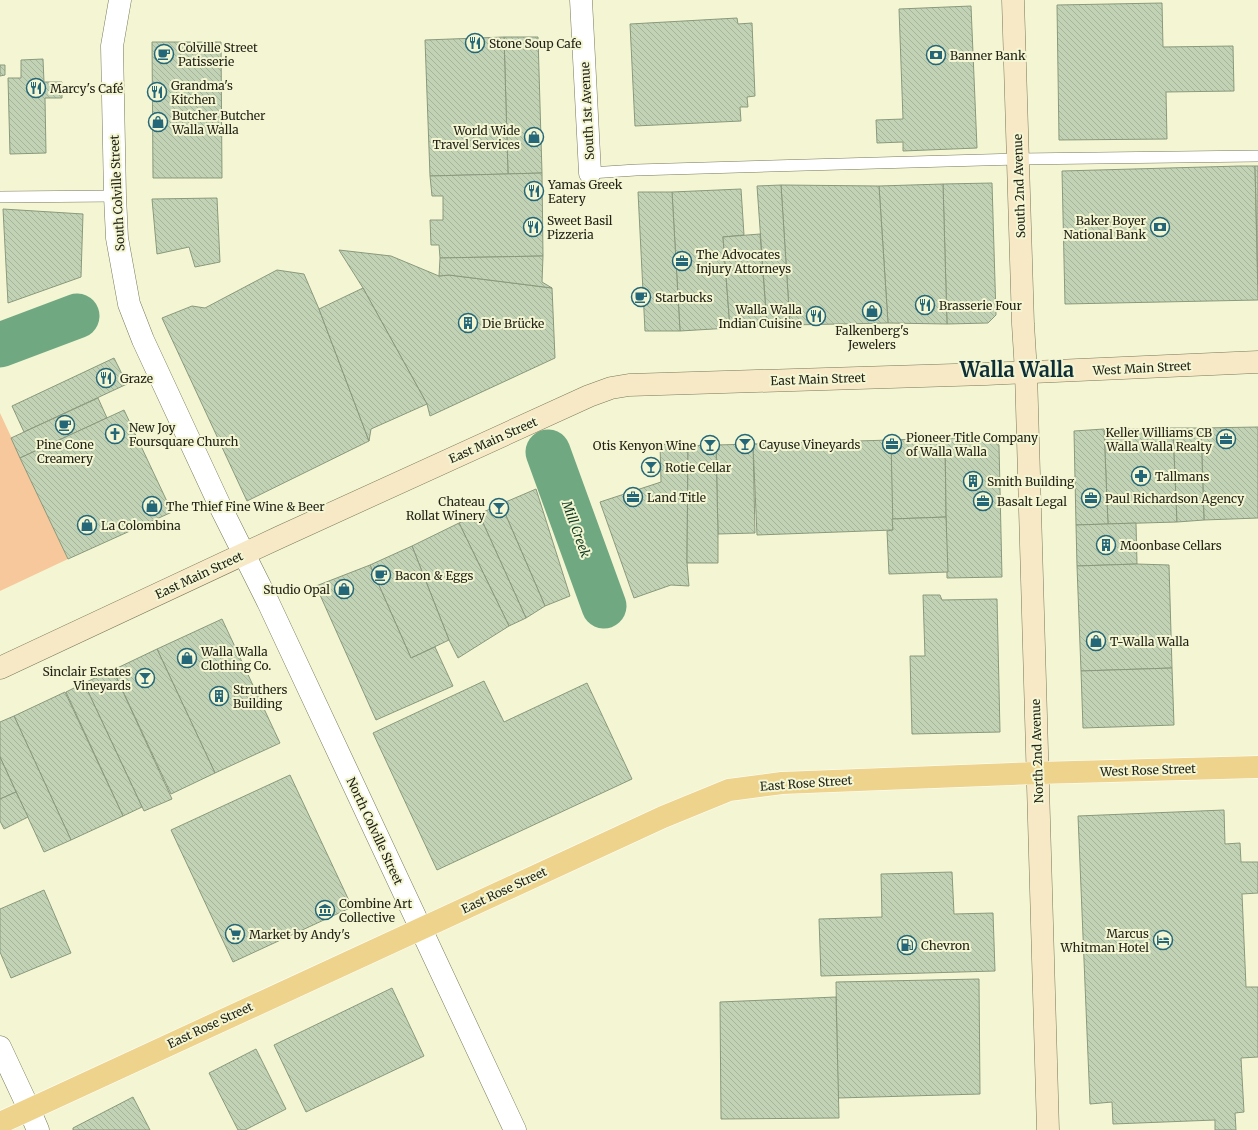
<svg xmlns="http://www.w3.org/2000/svg" width="1258" height="1130" font-family="Merriweather,serif">
<style>
.green{fill:#f6c89c}
.lines{fill:none;stroke-linecap:round;stroke-linejoin:round}
.river{stroke:#70a981;stroke-width:45}
.building{fill:url(#building-back-hatch);stroke:#8a997d}
.service-casing{stroke:#78785a;stroke-width:12}
.minor-casing{stroke:#78785a;stroke-width:23}
.tertiary-casing{stroke:#78785a;stroke-width:23}
.secondary-casing{stroke:#78785a;stroke-width:23}
.primary-casing{stroke:#fff;stroke-width:23}
.service{stroke:#fff;stroke-width:11}
.minor{stroke:#fff;stroke-width:22}
.tertiary{stroke:#fff;stroke-width:22}
.secondary{stroke:#f7e9c6;stroke-width:22}
.primary{stroke:#eed38c;stroke-width:22}
.labels{text-anchor:middle;dominant-baseline:central;stroke-width:4;stroke-linejoin:round;paint-order:stroke}
.poi-label{font-size:12px;fill:#222316;stroke:#f4f6d3;text-anchor:start}
.street-label{font-size:12px;fill:#222316;stroke:#f4f6d3}
.water-label{font-size:13px;font-style:italic;fill:#0d3a1f;stroke:#f4f6d3}
.town-label{font-size:20px;font-weight:bold;fill:#0e2e37;stroke:#f4f6d3}
</style>
<defs>
<pattern id="building-back-hatch" width="6" height="6" patternUnits="userSpaceOnUse"><rect width="6" height="6" fill="#c2d2b4"/><path d="M-1 5l2 2M0 0l6 6M5-1l2 2" fill="none" stroke="#a6b49a"/></pattern>
</defs>
<rect width="100%" height="100%" fill="#f4f6d3"/>
<path class="green" d="M0 413 68 559 0 591Z"/>
<g class="lines">
<g class="river">
<path d="M0 345 77 316"/>
<path d="M548 452 604 606"/>
</g>
</g>
<g class="building">
<path d="M1162 3 1163 47 1233 46 1234 91 1166 92 1167 139 1059 140 1057 5Z"/>
<path d="M971 6 977 148 903 151V142L877 143 876 120 903 119 899 9Z"/>
<path d="M737 18 738 24 752 23 755 96 747 97 748 107H740L741 121 635 126 630 24Z"/>
<path d="M504 37H538L542 173 508 174Z"/>
<path d="M504 37 508 174 430 176 425 40Z"/>
<path d="M152 42H221L222 178H153Z"/>
<path d="M43 59 44 82H62V98H45L46 153 10 154 8 78H21V60Z"/>
<path d="M0 65H5V75L0 76Z"/>
<path d="M1240 166H1255L1258 300 1065 304 1062 171Z"/>
<path d="M1255 166H1258V284Z"/>
<path d="M542 173 543 256 440 258 439 245H431L430 220H443V196H432L430 176Z"/>
<path d="M992 183 996 315 988 323 947 324 943 184Z"/>
<path d="M943 184 947 324 888 323 879 186Z"/>
<path d="M781 185 879 186 888 323 790 325Z"/>
<path d="M781 185 790 325 767 326 757 186Z"/>
<path d="M741 189 744 235 723 237 730 328 680 331 672 192Z"/>
<path d="M638 192H672L680 331H645Z"/>
<path d="M217 198 220 262 195 267 189 247 157 254 152 199Z"/>
<path d="M3 209 83 214 81 277 8 303Z"/>
<path d="M760 234 767 326 730 328 723 237Z"/>
<path d="M339 250 391 256 439 276 449 275 552 288 555 358 430 416 427 404 363 288Z"/>
<path d="M543 256 542 282 552 288 449 275 439 276 440 258Z"/>
<path d="M277 270 304 274 319 309 369 441 247 501 162 318 192 306 205 308Z"/>
<path d="M363 288 427 404 371 429 369 441 319 309Z"/>
<path d="M114 358 127 384 24 432 12 406Z"/>
<path d="M98 398 107 418 20 458 11 438Z"/>
<path d="M124 410 172 512 68 559 20 458Z"/>
<path d="M1258 427V518L1204 520 1201 428Z"/>
<path d="M1173 428 1177 522 1108 524 1104 429Z"/>
<path d="M1173 428H1201L1204 520 1177 522Z"/>
<path d="M1104 429 1108 524 1076 525 1074 431Z"/>
<path d="M945 438 946 517 892 519 891 440Z"/>
<path d="M945 438 989 439 999 445 1002 577 947 578Z"/>
<path d="M891 440 893 530 757 535 753 444Z"/>
<path d="M660 444 688 446 687 563 689 586 671 585 634 598 600 502 661 482Z"/>
<path d="M753 444 755 533 718 534 716 445Z"/>
<path d="M716 445 718 534V563H687L688 446Z"/>
<path d="M536 489 570 596 545 606 501 504Z"/>
<path d="M501 504 545 606 526 618 479 514Z"/>
<path d="M479 514 526 618 509 626 459 523Z"/>
<path d="M946 517 948 572 889 574 887 531 893 530 892 519Z"/>
<path d="M459 523 509 626 458 658 449 640 412 546Z"/>
<path d="M1136 523 1137 564 1077 566 1076 525Z"/>
<path d="M412 546 449 640 411 658 370 565Z"/>
<path d="M1137 564 1169 565 1172 668 1081 671 1077 566Z"/>
<path d="M370 565 411 658 435 647 453 686 376 720 316 586Z"/>
<path d="M923 595H940L942 600 997 599 1000 732 912 734 910 656H925Z"/>
<path d="M222 619 280 743 215 773 157 649Z"/>
<path d="M157 649 215 773 171 794 113 670Z"/>
<path d="M1172 668 1174 725 1083 728 1081 671Z"/>
<path d="M113 670 172 799 144 811 84 683Z"/>
<path d="M484 681 504 722 587 683 632 779 437 870 373 733Z"/>
<path d="M84 683 142 807 123 816 66 692Z"/>
<path d="M65 692 123 816 71 840 14 716Z"/>
<path d="M14 716 71 840 44 852 0 757V722Z"/>
<path d="M0 757 16 792 0 799Z"/>
<path d="M290 775 352 907 233 962 171 830Z"/>
<path d="M16 792 28 817 4 829 0 821V799Z"/>
<path d="M1224 810 1225 844 1240 843 1241 862H1258V893L1242 894 1246 987H1258V1057L1241 1058 1244 1112 1235 1113 1236 1130H1215V1120L1113 1124 1112 1102 1090 1104 1078 816Z"/>
<path d="M952 872 954 914 993 913 995 971 821 976 819 919 882 917 881 874Z"/>
<path d="M44 890 71 953 11 978 0 952V909Z"/>
<path d="M979 979 980 1094 838 1098 836 982Z"/>
<path d="M392 988 424 1056 306 1112 274 1045Z"/>
<path d="M836 997 839 1118 721 1119 720 1002Z"/>
<path d="M256 1049 286 1109 245 1130H238L209 1073Z"/>
<path d="M133 1097 150 1130H73V1128Z"/>
</g>
<g class="lines">
<g class="service-casing">
<g id="service">
<path d="M590 173 636 170 1018 159 1258 156"/>
<path d="M0 197 115 196"/>
</g>
</g>
<g class="minor-casing">
<path id="minor" d="M29 1109 38 1130"/>
</g>
<g class="tertiary-casing">
<g id="tertiary">
<path d="M120 0 112 46 115 196 117 238 129 304 143 340 221 508 268 602 515 1130"/>
<path d="M581 0 590 173"/>
<path d="M0 1047 29 1109"/>
</g>
</g>
<g class="secondary-casing">
<g id="secondary">
<path d="M1013 0 1023 324 1026 372 1048 1130"/>
<path d="M0 668 280 537 589 396 611 388 629 385 986 374 1258 362"/>
</g>
</g>
<g class="primary-casing">
<path id="primary" d="M0 1123 663 817 729 790 782 783 1038 773 1258 767"/>
</g>
<use href="#service" class="service"/>
<use href="#minor" class="minor"/>
<use href="#tertiary" class="tertiary"/>
<use href="#secondary" class="secondary"/>
<use href="#primary" class="primary"/>
</g>
<defs>
<g id="restaurant-ring" transform="scale(1)"><circle r="9.5" fill="#f4f6d3" stroke="#236779" stroke-width="1.5"/><path d="M-5-6h1v4h1v-4h1v4h1v-4h1v5L-1.5 .5V6h-2V.5L-5-1ZM5-6V6H3V1.5H1.5Q1.5-4 5-6Z" fill="#236779"/></g>
<g id="cafe-ring" transform="scale(1)"><circle r="9.5" fill="#f4f6d3" stroke="#236779" stroke-width="1.5"/><path d="M-5.5-4.5H6V0H3Q3 3.5 0 3.5H-2.5Q-5.5 3.5-5.5 0ZM3-3.2v2h1.7v-2ZM-6 4.5H4V6H-6Z" fill="#236779"/></g>
<g id="bank-ring" transform="scale(1)"><circle r="9.5" fill="#f4f6d3" stroke="#236779" stroke-width="1.5"/><path d="M-6-4H6V4H-6ZM0-2.3a2.3 2.3 0 1 0 0 4.6a2.3 2.3 0 1 0 0-4.6Z" fill="#236779"/></g>
<g id="shop-ring" transform="scale(1)"><circle r="9.5" fill="#f4f6d3" stroke="#236779" stroke-width="1.5"/><path d="M-5-2.5h2.3a2.7 3.5 0 0 1 5.4 0H5L5.5 6h-11ZM-1.5-2.5h3a1.5 2.3 0 0 0-3 0Z" fill="#236779"/></g>
<g id="office-ring" transform="scale(1)"><circle r="9.5" fill="#f4f6d3" stroke="#236779" stroke-width="1.5"/><path d="M-6-3h4V-5.5h4V-3h4V5H-6ZM-1-4.5V-3h2v-1.5ZM-6 0V1H6V0Z" fill="#236779"/></g>
<g id="building-ring" transform="scale(1)"><circle r="9.5" fill="#f4f6d3" stroke="#236779" stroke-width="1.5"/><path d="M-4-6H4V6H1V3H-1V6H-4ZM-2.5-4.3h1.7v1.8h-1.7ZM.8-4.3h1.7v1.8H.8ZM-2.5-1h1.7V.8h-1.7ZM.8-1h1.7V.8H.8Z" fill="#236779"/></g>
<g id="church-ring" transform="scale(1)"><circle r="9.5" fill="#f4f6d3" stroke="#236779" stroke-width="1.5"/><path d="M-1.2-6h2.4v3.5h3.3v2.4h-3.3V6h-2.4V-.1h-3.3v-2.4h3.3Z" fill="#236779"/></g>
<g id="bar-ring" transform="scale(1)"><circle r="9.5" fill="#f4f6d3" stroke="#236779" stroke-width="1.5"/><path d="M-6-5H6L.8 .8V4.5H3.5V6h-7V4.5H-.8V.8Z" fill="#236779"/></g>
<g id="pharmacy-ring" transform="scale(1)"><circle r="9.5" fill="#f4f6d3" stroke="#236779" stroke-width="1.5"/><path d="M-2-6h4v4h4v4h-4v4h-4v-4h-4v-4h4Z" fill="#236779"/></g>
<g id="museum-ring" transform="scale(1)"><circle r="9.5" fill="#f4f6d3" stroke="#236779" stroke-width="1.5"/><path d="M0-6L6-3V-2H-6V-3ZM-5-1h2V3h-2ZM-1-1h2V3h-2ZM3-1h2V3H3ZM-6 4H6V6H-6Z" fill="#236779"/></g>
<g id="supermarket-ring" transform="scale(1)"><circle r="9.5" fill="#f4f6d3" stroke="#236779" stroke-width="1.5"/><path d="M-6-5.5h2.5l.6 2H6L4.5 2H-2.5L-4.4-4H-6ZM-1.5 3.2a1.3 1.3 0 1 0 .1 0ZM3 3.2a1.3 1.3 0 1 0 .1 0Z" fill="#236779"/></g>
<g id="hotel-ring" transform="scale(1)"><circle r="9.5" fill="#f4f6d3" stroke="#236779" stroke-width="1.5"/><path d="M-6-4.5h1.5V1H6V5H4.5V3h-9V5H-6ZM-4 0a1.8 1.8 0 1 1 3.6 0ZM.5 0V-2.5h3Q6-2.5 6 0Z" fill="#236779"/></g>
<g id="fuel-ring" transform="scale(1)"><circle r="9.5" fill="#f4f6d3" stroke="#236779" stroke-width="1.5"/><path d="M-5.5-6h7V0h2V4h1.3V-2.5L3-4.5l.8-.8L6-3V5H2.5V1h-1V6h-7ZM-4.2-4.7v3.2H.2V-4.7Z" fill="#236779"/></g>
</defs>
<g fill-rule="evenodd">
<use href="#restaurant-ring" x="475" y="43"/>
<use href="#cafe-ring" x="164" y="54"/>
<use href="#bank-ring" x="936" y="55"/>
<use href="#restaurant-ring" x="36" y="88"/>
<use href="#restaurant-ring" x="157" y="92"/>
<use href="#shop-ring" x="158" y="122"/>
<use href="#shop-ring" x="534" y="137"/>
<use href="#restaurant-ring" x="534" y="191"/>
<use href="#restaurant-ring" x="533" y="227"/>
<use href="#bank-ring" x="1160" y="227"/>
<use href="#office-ring" x="682" y="261"/>
<use href="#cafe-ring" x="641" y="297"/>
<use href="#restaurant-ring" x="925" y="305"/>
<use href="#shop-ring" x="872" y="311"/>
<use href="#restaurant-ring" x="816" y="316"/>
<use href="#building-ring" x="468" y="323"/>
<use href="#restaurant-ring" x="106" y="378"/>
<use href="#cafe-ring" x="65" y="425"/>
<use href="#church-ring" x="115" y="434"/>
<use href="#office-ring" x="1226" y="439"/>
<use href="#bar-ring" x="745" y="444"/>
<use href="#office-ring" x="892" y="444"/>
<use href="#bar-ring" x="710" y="445"/>
<use href="#bar-ring" x="651" y="467"/>
<use href="#pharmacy-ring" x="1141" y="476"/>
<use href="#building-ring" x="973" y="481"/>
<use href="#office-ring" x="633" y="497"/>
<use href="#office-ring" x="1091" y="498"/>
<use href="#office-ring" x="983" y="501"/>
<use href="#shop-ring" x="152" y="506"/>
<use href="#bar-ring" x="499" y="508"/>
<use href="#shop-ring" x="87" y="525"/>
<use href="#building-ring" x="1106" y="545"/>
<use href="#cafe-ring" x="381" y="575"/>
<use href="#shop-ring" x="344" y="589"/>
<use href="#shop-ring" x="1096" y="641"/>
<use href="#shop-ring" x="187" y="658"/>
<use href="#bar-ring" x="145" y="678"/>
<use href="#building-ring" x="219" y="696"/>
<use href="#museum-ring" x="325" y="910"/>
<use href="#supermarket-ring" x="235" y="934"/>
<use href="#hotel-ring" x="1163" y="940"/>
<use href="#fuel-ring" x="907" y="945"/>
</g>
<g class="labels">
<g class="poi-label">
<text x="489" y="43">Stone Soup Cafe</text>
<text x="178" y="47">Colville Street<tspan x="178" dy="14">Patisserie</tspan></text>
<text x="950" y="55">Banner Bank</text>
<text x="171" y="85">Grandma's<tspan x="171" dy="14">Kitchen</tspan></text>
<text x="50" y="88">Marcy's Café</text>
<text x="172" y="115">Butcher Butcher<tspan x="172" dy="14">Walla Walla</tspan></text>
<text x="520" y="130" text-anchor="end">World Wide<tspan x="520" dy="14">Travel Services</tspan></text>
<text x="548" y="184">Yamas Greek<tspan x="548" dy="14">Eatery</tspan></text>
<text x="547" y="220">Sweet Basil<tspan x="547" dy="14">Pizzeria</tspan></text>
<text x="1146" y="220" text-anchor="end">Baker Boyer<tspan x="1146" dy="14">National Bank</tspan></text>
<text x="696" y="254">The Advocates<tspan x="696" dy="14">Injury Attorneys</tspan></text>
<text x="655" y="297">Starbucks</text>
<text x="939" y="305">Brasserie Four</text>
<text x="802" y="309" text-anchor="end">Walla Walla<tspan x="802" dy="14">Indian Cuisine</tspan></text>
<text x="482" y="323">Die Brücke</text>
<text x="872" y="330" text-anchor="middle">Falkenberg's<tspan x="872" dy="14">Jewelers</tspan></text>
<text x="120" y="378">Graze</text>
<text x="129" y="427">New Joy<tspan x="129" dy="14">Foursquare Church</tspan></text>
<text x="1212" y="432" text-anchor="end">Keller Williams CB<tspan x="1212" dy="14">Walla Walla Realty</tspan></text>
<text x="906" y="437">Pioneer Title Company<tspan x="906" dy="14">of Walla Walla</tspan></text>
<text x="65" y="444" text-anchor="middle">Pine Cone<tspan x="65" dy="14">Creamery</tspan></text>
<text x="759" y="444">Cayuse Vineyards</text>
<text x="696" y="445" text-anchor="end">Otis Kenyon Wine</text>
<text x="665" y="467">Rotie Cellar</text>
<text x="1155" y="476">Tallmans</text>
<text x="987" y="481">Smith Building</text>
<text x="647" y="497">Land Title</text>
<text x="1105" y="498">Paul Richardson Agency</text>
<text x="485" y="501" text-anchor="end">Chateau<tspan x="485" dy="14">Rollat Winery</tspan></text>
<text x="997" y="501">Basalt Legal</text>
<text x="166" y="506">The Thief Fine Wine &amp; Beer</text>
<text x="101" y="525">La Colombina</text>
<text x="1120" y="545">Moonbase Cellars</text>
<text x="395" y="575">Bacon &amp; Eggs</text>
<text x="330" y="589" text-anchor="end">Studio Opal</text>
<text x="1110" y="641">T-Walla Walla</text>
<text x="201" y="651">Walla Walla<tspan x="201" dy="14">Clothing Co.</tspan></text>
<text x="131" y="671" text-anchor="end">Sinclair Estates<tspan x="131" dy="14">Vineyards</tspan></text>
<text x="233" y="689">Struthers<tspan x="233" dy="14">Building</tspan></text>
<text x="339" y="903">Combine Art<tspan x="339" dy="14">Collective</tspan></text>
<text x="1149" y="933" text-anchor="end">Marcus<tspan x="1149" dy="14">Whitman Hotel</tspan></text>
<text x="249" y="934">Market by Andy's</text>
<text x="921" y="945">Chevron</text>
</g>
<g class="street-label">
<text transform="translate(587 111) rotate(-93)">South 1st Avenue</text>
<text transform="translate(1019 186) rotate(-92)">South 2nd Avenue</text>
<text transform="translate(117 193) rotate(-93)">South Colville Street</text>
<text transform="translate(1142 368) rotate(-3)">West Main Street</text>
<text transform="translate(818 379) rotate(-2)">East Main Street</text>
<text transform="translate(493 440) rotate(-24)">East Main Street</text>
<text transform="translate(199 575) rotate(-25)">East Main Street</text>
<text transform="translate(1037 751) rotate(-92)">North 2nd Avenue</text>
<text transform="translate(1148 770) rotate(-2)">West Rose Street</text>
<text transform="translate(806 783) rotate(-4)">East Rose Street</text>
<text transform="translate(375 831) rotate(65)">North Colville Street</text>
<text transform="translate(504 890) rotate(-25)">East Rose Street</text>
<text transform="translate(210 1025) rotate(-25)">East Rose Street</text>
</g>
<g class="water-label">
<text transform="translate(576 529) rotate(70)">Mill Creek</text>
</g>
<g class="town-label">
<text x="1017" y="369">Walla Walla</text>
</g>
</g>
</svg>
